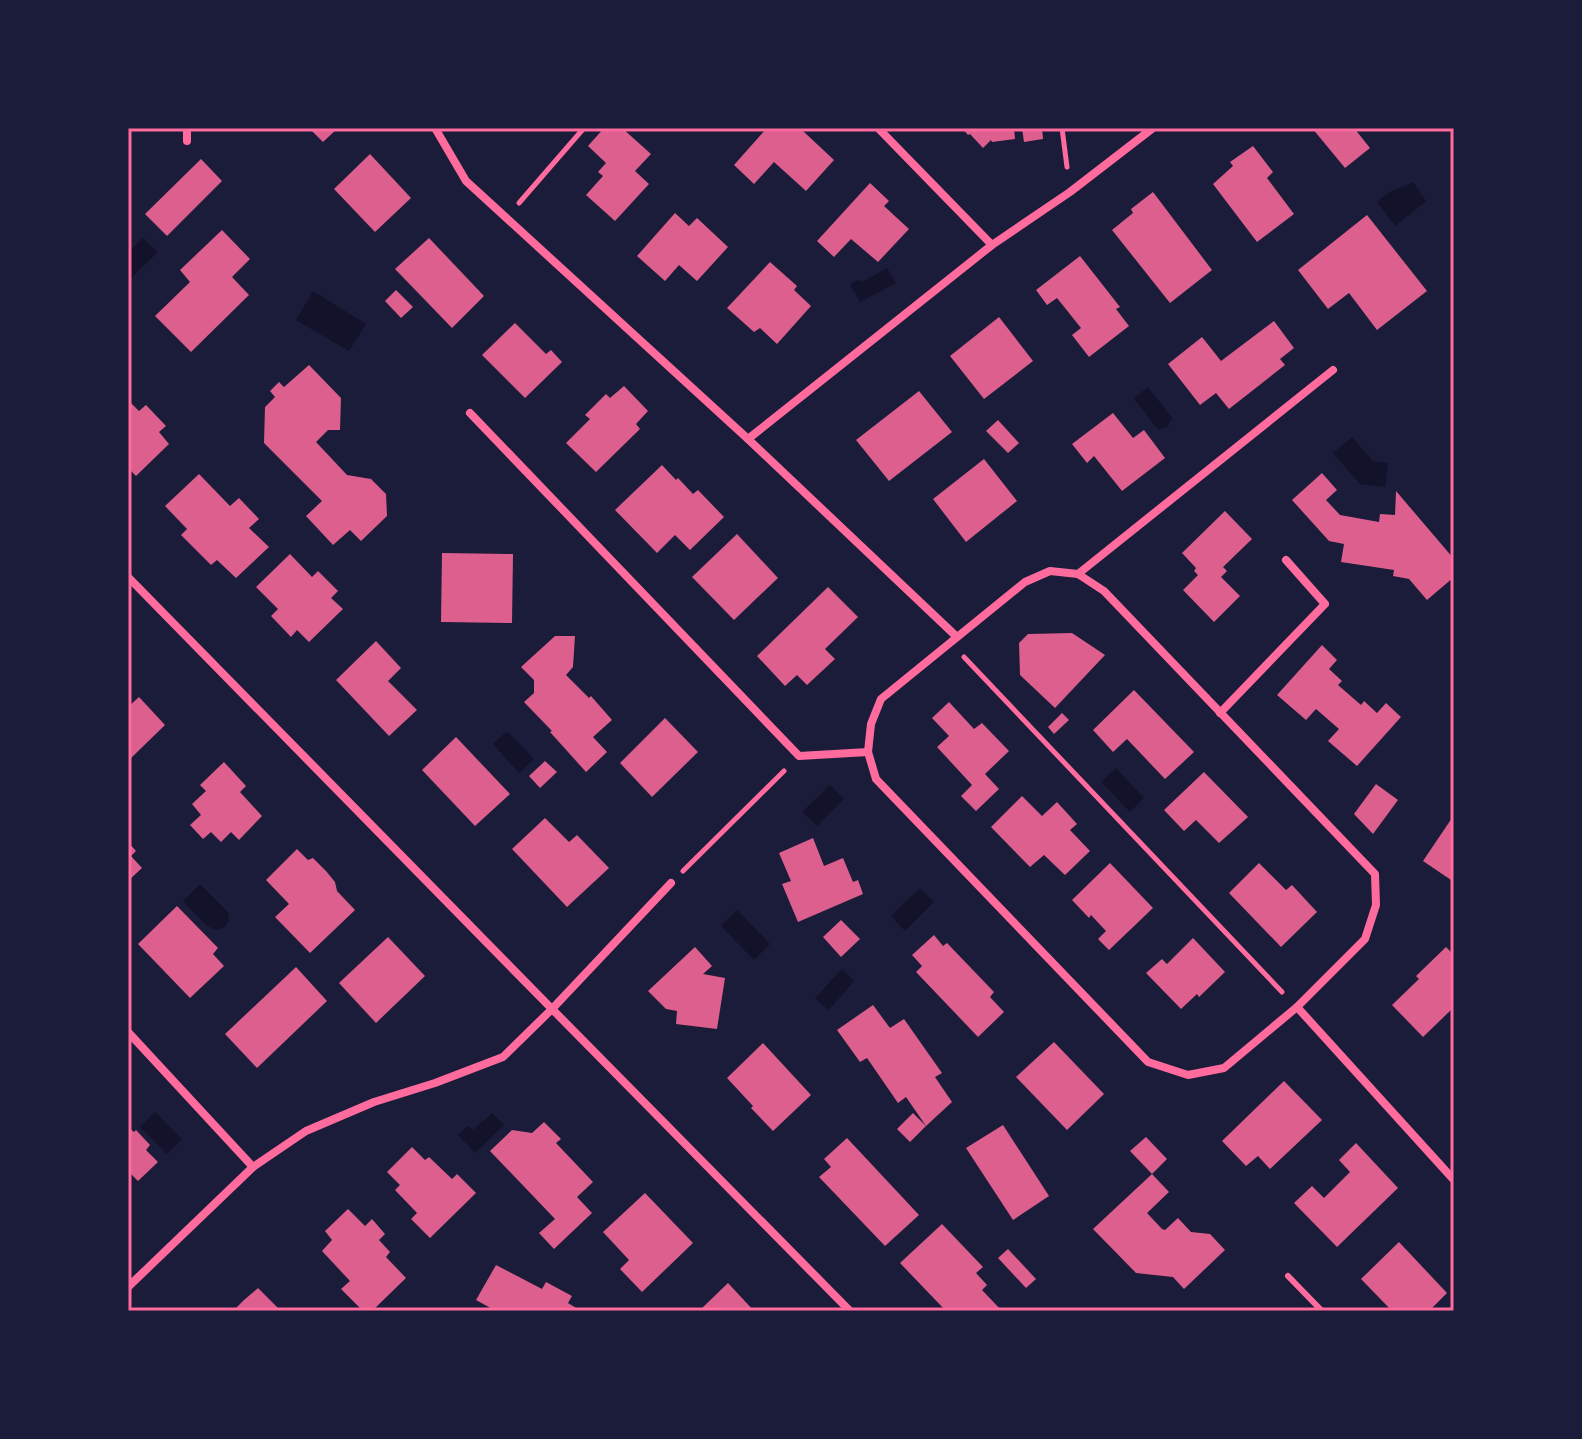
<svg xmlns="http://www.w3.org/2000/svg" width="1582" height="1439" font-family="Spectral,serif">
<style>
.water{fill:#12122b}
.building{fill:#dd5f8e}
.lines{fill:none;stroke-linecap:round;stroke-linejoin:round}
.path{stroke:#ff6b9d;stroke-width:5}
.service{stroke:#ff6b9d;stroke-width:6}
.minor{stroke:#ff6b9d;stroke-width:8}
.neatline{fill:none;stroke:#ff6b9d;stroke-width:3}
</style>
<rect width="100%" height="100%" fill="#1b1b3a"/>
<g class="water">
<path d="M1413 182 1426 201 1395 226 1377 202 1388 193Z"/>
<path d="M143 238 158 252 128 281V252Z"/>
<path d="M887 268 896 283 860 302 850 284 858 280 862 282Z"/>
<path d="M313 291 366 324 349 351 296 320Z"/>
<path d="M1148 387 1173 419 1169 422 1168 427 1158 430 1134 398Z"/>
<path d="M1352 437 1373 461 1388 463 1385 487 1360 484 1333 453Z"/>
<path d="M507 731 534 759 519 773 493 744Z"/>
<path d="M1116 768 1144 798 1130 812 1101 782Z"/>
<path d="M830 785 844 799 817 826 802 812Z"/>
<path d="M200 884 228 912 229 920C218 946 194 912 183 901Z"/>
<path d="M920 888 934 902 905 931 891 916Z"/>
<path d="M737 910 770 944 754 960 721 926Z"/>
<path d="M842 969 854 981 829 1010 815 998Z"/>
<path d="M155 1112 182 1139 167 1154 140 1127Z"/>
<path d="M492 1113 504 1125 475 1153 458 1135 468 1126 473 1130Z"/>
</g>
<g class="building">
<path d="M309 128H338L323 142Z"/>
<path d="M604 128H622L651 154 635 171 649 184 615 221 586 195 603 176 598 172 606 163 588 146Z"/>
<path d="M767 128H805L803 131 834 160 806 191 774 162 754 184 734 165Z"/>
<path d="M962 128H1014L1015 139 992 142 991 140 983 148 970 134 968 135Z"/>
<path d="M1022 128H1042L1043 139 1024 142Z"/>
<path d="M1312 128H1354L1370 148 1345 168Z"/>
<path d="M1253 146 1273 172 1267 178 1294 214 1257 242 1213 184 1233 166 1230 162Z"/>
<path d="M370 154 411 198 375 232 334 189Z"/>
<path d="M201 159 222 181 167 236 145 214Z"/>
<path d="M870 183 889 201 884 206 909 229 878 262 851 239 834 257 817 241Z"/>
<path d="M1153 192 1212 270 1170 303 1112 230 1133 213 1131 209Z"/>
<path d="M675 213 689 226 697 218 728 247 697 281 679 265 665 281 637 256Z"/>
<path d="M1367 215 1427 291 1377 330 1349 293 1328 309 1298 270Z"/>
<path d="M222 230 250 259 232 277 249 295 191 352 155 316 190 282 180 270Z"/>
<path d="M429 238 484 296 452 328 395 269Z"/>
<path d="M1080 256 1120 307 1116 309 1129 326 1089 357 1072 335 1081 328 1057 298 1047 305 1036 290Z"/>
<path d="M770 262 797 286 794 290 811 306 777 344 760 328 754 332 727 308Z"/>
<path d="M396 290 413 307 401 318 385 301Z"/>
<path d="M999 317 1033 361 984 399 950 356Z"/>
<path d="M1274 321 1294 348 1280 359 1285 365 1229 409 1216 393 1200 405 1168 364 1202 337 1221 361Z"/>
<path d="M515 323 546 354 551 350 562 362 525 398 482 355Z"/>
<path d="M309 365 341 398 340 430H328L316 442 347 475 371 479 386 494 387 516 361 541 350 530 333 545 306 516 322 501 264 443 265 407 275 397 270 391 279 382 284 387Z"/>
<path d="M624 386 648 411 636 424 640 429 596 472 566 443 590 419 585 415 606 394 610 398Z"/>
<path d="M919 391 952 432 889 481 856 440Z"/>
<path d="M128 400 139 411 146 405 166 426 159 432 169 444 136 476 128 468Z"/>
<path d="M1113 413 1133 438 1144 430 1165 458 1122 491 1094 456 1087 463 1072 444Z"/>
<path d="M998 420 1019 443 1008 453 986 431Z"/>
<path d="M984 459 1017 501 966 542 933 499Z"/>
<path d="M662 465 676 480 678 478 693 494 698 490 724 517 690 550 675 535 657 553 615 510Z"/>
<path d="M1322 473 1337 490 1326 500 1340 515 1379 522 1380 514 1395 515 1396 491 1454 559V577L1427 600 1409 579 1393 576 1394 570 1341 562 1344 544 1329 541 1292 500Z"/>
<path d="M199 474 230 506 239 498 259 519 249 528 269 547 236 578 217 560 211 565 181 535 187 529 165 506Z"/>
<path d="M1225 511 1252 539 1223 567 1227 571 1221 577 1240 596 1214 622 1183 590 1198 575 1194 571 1196 568 1182 553Z"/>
<path d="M737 534 778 578 734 620 692 577Z"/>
<path d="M442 553 513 554 512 623 441 622Z"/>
<path d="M290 554 312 577 318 571 338 591 331 598 343 609 309 642 297 630 291 637 271 616 278 609 256 587Z"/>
<path d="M828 587 858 617 825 649 835 659 807 685 797 675 785 686 757 656Z"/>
<path d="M1072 633 1105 655 1055 708 1020 675 1019 643 1028 634Z"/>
<path d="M555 636H575L573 667 566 675 589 698 591 696 612 720 593 737 607 752 586 772 550 732 552 731 524 702 534 693V680L521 667Z"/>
<path d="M376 641 401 668 388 681 417 710 389 736 336 680Z"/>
<path d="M1322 645 1337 660 1329 669 1342 681 1338 685 1361 705 1364 701 1377 713 1386 703 1401 717 1357 766 1328 741 1339 729 1316 709 1306 720 1277 695Z"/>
<path d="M1134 690 1194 752 1165 779 1127 739 1113 752 1093 730Z"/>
<path d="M139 697 165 725 129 760 128 759V707Z"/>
<path d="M949 702 974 729 982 723 1009 751 985 774 999 789 976 811 961 796 972 785 937 747 949 736 932 718Z"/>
<path d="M1062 713 1069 720 1054 734 1048 727Z"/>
<path d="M665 718 698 752 652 797 620 763Z"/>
<path d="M456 737 510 794 475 826 422 770Z"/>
<path d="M545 761 557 772 540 788 529 776Z"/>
<path d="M224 762 246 786 240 792 262 816 239 840 231 832 221 842 211 832 203 839 190 825 201 815 192 804 206 791 200 785Z"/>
<path d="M1204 772 1248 817 1219 843 1196 820 1184 831 1164 810Z"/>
<path d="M1376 784 1398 800 1373 834 1354 814Z"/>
<path d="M1022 796 1042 816 1057 802 1077 824 1070 830 1090 851 1065 875 1044 855 1030 867 991 827Z"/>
<path d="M1454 815V882L1423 861Z"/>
<path d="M545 818 569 842 577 835 609 868 567 907 512 849Z"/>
<path d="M813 838 824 866 843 858 853 882 858 880 863 894 798 922 782 884 791 881 779 853Z"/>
<path d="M128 842 136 851 131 856 142 868 128 881Z"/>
<path d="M297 849 308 860 313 858 326 871 335 882 337 891 355 910 310 953 275 917 289 904 266 880Z"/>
<path d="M1110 863 1153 908 1109 950 1098 939 1106 931 1091 915 1089 918 1072 900Z"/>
<path d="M1259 863 1286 890 1292 885 1317 912 1281 947 1229 893Z"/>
<path d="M177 906 218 948 213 954 224 966 190 998 138 944Z"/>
<path d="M841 920 860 939 841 957 823 937Z"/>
<path d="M934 935 943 946 947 943 994 992 990 997 1004 1012 978 1037 916 972 922 966 912 955Z"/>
<path d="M388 937 425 976 376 1023 339 983Z"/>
<path d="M1193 938 1225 972 1199 997 1197 994 1181 1009 1146 973 1162 959 1167 964Z"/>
<path d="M695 947 712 966 703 974 725 978 717 1029 676 1024 677 1011 666 1009 648 991Z"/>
<path d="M1446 947 1454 955V1013L1451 1010 1423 1037 1392 1005 1419 979 1416 976Z"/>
<path d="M296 967 327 1001 257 1068 225 1034Z"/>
<path d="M873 1005 890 1028 904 1019 942 1073 935 1077 952 1102 926 1126 906 1097 898 1103 867 1058 860 1062 837 1030Z"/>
<path d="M1054 1042 1104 1094 1067 1130 1016 1077Z"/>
<path d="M763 1043 811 1095 773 1131 751 1108 753 1106 727 1078Z"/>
<path d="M1284 1081 1322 1120 1270 1169 1258 1156 1246 1166 1222 1141Z"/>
<path d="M913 1113 926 1126 910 1142 897 1129Z"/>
<path d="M544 1122 561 1139 556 1143 593 1182 577 1197 592 1213 554 1249 539 1233 555 1219 490 1151 512 1130 532 1133Z"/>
<path d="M1003 1125 1049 1196 1013 1220 966 1148Z"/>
<path d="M128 1127 134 1132 136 1130 150 1145 146 1150 158 1162 138 1181 128 1171Z"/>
<path d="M1146 1137 1167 1159 1152 1174 1130 1151Z"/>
<path d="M847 1138 919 1215 885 1246 819 1177 831 1167 824 1159Z"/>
<path d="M1356 1143 1398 1188 1337 1247 1294 1203 1312 1186 1324 1198 1350 1172 1339 1160Z"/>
<path d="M412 1147 425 1160 429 1157 452 1179 457 1174 476 1193 430 1238 411 1219 417 1213 395 1190 400 1185 387 1172Z"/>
<path d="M1152 1174 1169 1192 1147 1213 1162 1229 1165 1230 1178 1218 1191 1232 1210 1234 1225 1250 1184 1289 1173 1277 1136 1273 1093 1229Z"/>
<path d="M645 1193 693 1243 642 1292 620 1269 629 1260 603 1232Z"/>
<path d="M348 1209 365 1226 372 1219 385 1234 379 1240 390 1252 386 1257 406 1278 372 1311H363L341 1289 350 1281 322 1251 332 1240 325 1231Z"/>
<path d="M942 1224 983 1267 976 1273 987 1285 982 1290 1002 1311H946L900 1263Z"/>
<path d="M1399 1242 1447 1293 1429 1311H1392L1361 1279Z"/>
<path d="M1008 1249 1036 1279 1026 1288 998 1258Z"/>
<path d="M496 1265 542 1289 546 1282 572 1296 568 1303 581 1311H496L476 1300Z"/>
<path d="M728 1283 754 1311H699Z"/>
<path d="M258 1288 281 1311H233L244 1300Z"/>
</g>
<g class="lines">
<g class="path">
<path d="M1062 128 1067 167"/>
<path d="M519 203 584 128"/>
<path d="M964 657 1282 992"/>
<path d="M683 871 784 771"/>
</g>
<path class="service" d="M1288 1276 1322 1311"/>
<g class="minor">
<path d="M435 128 466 181 748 439 957 637"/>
<path d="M878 128 992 245"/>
<path d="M187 141V128"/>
<path d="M470 413 799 756 868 752"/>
<path d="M748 439 992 245 1070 192 1153 128"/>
<path d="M1050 571 1078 574 1104 591 1375 874 1376 905 1365 939 1297 1007 1224 1068 1188 1075 1148 1062 876 779 868 752 871 724 881 699 1025 582Z"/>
<path d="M1078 574 1333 370"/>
<path d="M128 577 552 1009 671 883"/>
<path d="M1220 713 1325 604 1286 560"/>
<path d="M1297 1007 1454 1180"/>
<path d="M128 1032 253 1167"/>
<path d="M128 1287 253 1167 306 1131 374 1102 435 1083 503 1057 552 1009 850 1311"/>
</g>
</g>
<rect width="1582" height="1439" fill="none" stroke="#1b1b3a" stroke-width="260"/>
<rect x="130" y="130" width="1322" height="1179" class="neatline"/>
</svg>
